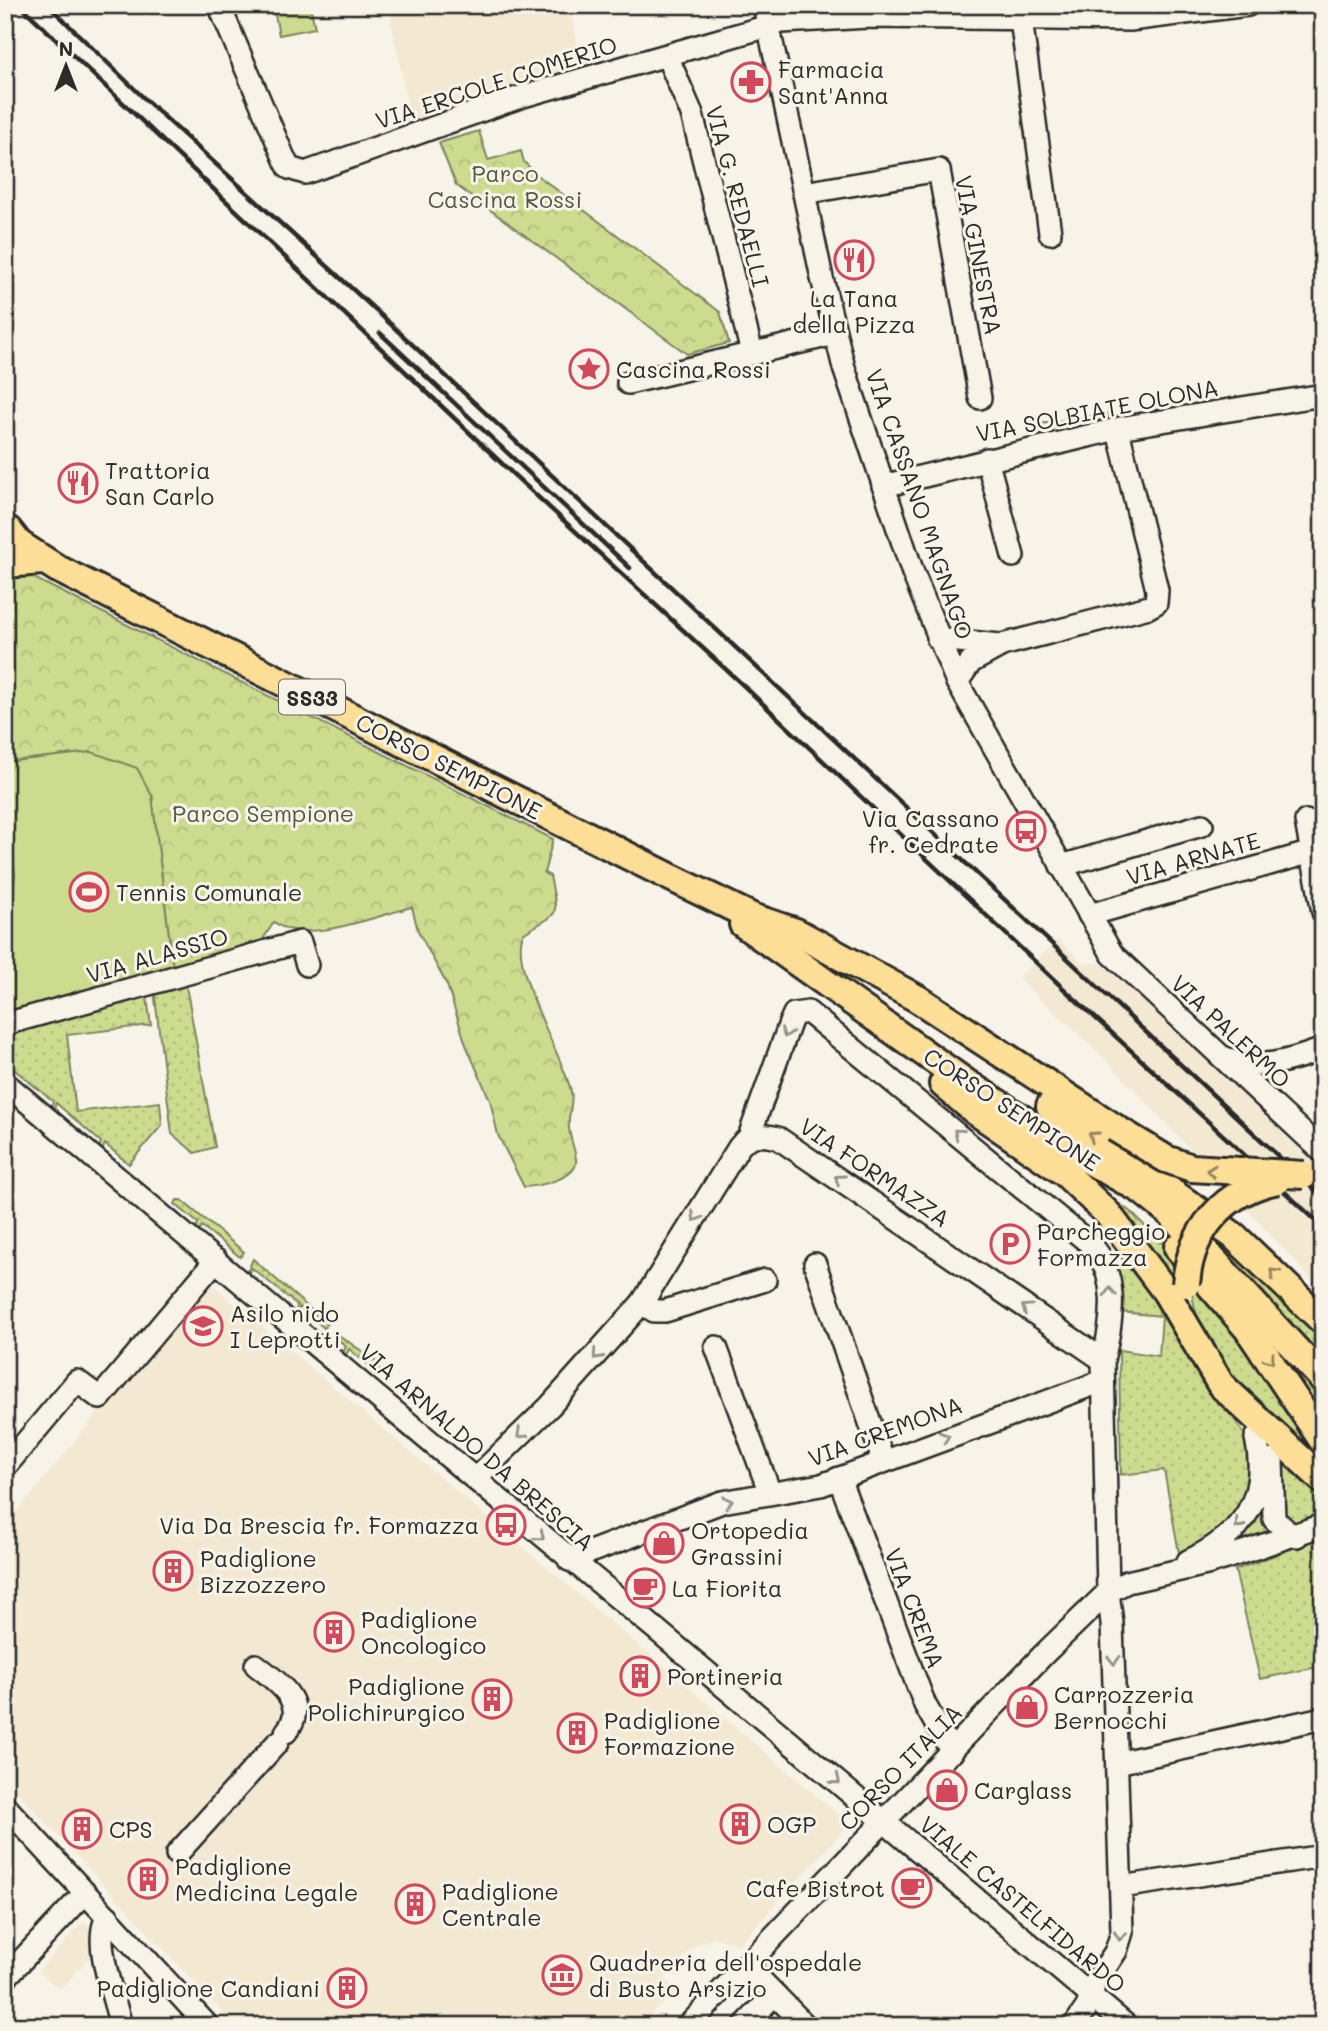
<svg xmlns="http://www.w3.org/2000/svg" width="1328" height="2031" font-family="Mali,sans-serif">
<style>
.built{fill:#f3e9d2}
.grass{fill:url(#grass-dots);stroke:#7c835d;stroke-width:2}
.forest{fill:url(#forest-crowns);stroke:#7c835d;stroke-width:2}
.garden{fill:#cddb8f;stroke:#7c835d;stroke-width:2}
.lines{fill:none;stroke-linecap:round;stroke-linejoin:round}
.minor-casing{stroke:#2b2b2b;stroke-width:26}
.major-casing{stroke:#2b2b2b;stroke-width:32}
.minor{stroke:#f7f3e8;stroke-width:21}
.major{stroke:#fcde96;stroke-width:26}
.rail{stroke:#2b2b2b;stroke-width:4.5}
.major-bridge-casing{stroke:#2b2b2b;stroke-width:32;stroke-linecap:butt}
.major-bridge{stroke:#fcde96;stroke-width:26}
.oneway{stroke:#918f8a}
.oneway2{stroke:#948460}
.labels{text-anchor:middle;dominant-baseline:central;stroke-width:6;stroke-linejoin:round;paint-order:stroke}
.shield{fill:#f7f3e8;stroke:#686764;stroke-width:2}
.shield-label{font-size:21px;font-weight:bold;fill:#2b2b2b}
.poi-label{font-size:23px;fill:#2b2b2b;stroke:#f7f3e8;text-anchor:start}
.street-label{font-size:23px;fill:#2b2b2b;stroke:#f7f3e8}
.park-label{font-size:23px;fill:#545744;stroke:#f7f3e8}
</style>
<defs>
<pattern id="grass-dots" width="8" height="8" patternUnits="userSpaceOnUse" patternTransform="scale(1.75)"><rect width="8" height="8" fill="#cddb8f"/><path d="M2 2h.1M6 6h.1" fill="none" stroke="#b0bc7c" stroke-width="1.8" stroke-linecap="round"/></pattern>
<pattern id="forest-crowns" width="20" height="18" patternUnits="userSpaceOnUse" patternTransform="scale(1.75)"><rect width="20" height="18" fill="#cddb8f"/><path d="M2 6a3 3 0 1 1 6 0M12 15a3 3 0 1 1 6 0" fill="none" stroke="#b0bc7c"/></pattern>
</defs>
<rect width="100%" height="100%" fill="#f7f3e8"/>
<filter id="ink" filterUnits="userSpaceOnUse"><feTurbulence type="fractalNoise" baseFrequency=".0143" numOctaves="2"/><feDisplacementMap in="SourceGraphic" scale="14" xChannelSelector="R" yChannelSelector="G"/><feConvolveMatrix kernelMatrix="1 2 1 2 8 2 1 2 1" color-interpolation-filters="sRGB"/></filter>
<g filter="url(#ink)">
<g class="built">
<path d="M388 5H570L582 66 516 85 411 122Z"/>
<path d="M1058 939 1083 963H1101L1323 1167V1291L1110 1064 1018 978Z"/>
<path d="M206 1279 850 1824 738 1945 714 1937 694 1947 664 1978 677 1990 644 2021 648 2026H235L5 1779V1527Z"/>
<path d="M83 1922 88 1924 94 1952 60 1990 38 1971Z"/>
</g>
<g class="grass">
<path d="M185 980 215 1147 195 1153 172 1134 154 990Z"/>
<path d="M146 992 151 1025 67 1035 76 1112 160 1102 162 1125 129 1164 105 1144 101 1153 98 1151 101 1142 56 1103 53 1112 50 1111 53 1101 5 1062V1033Z"/>
<path d="M1051 1159 1131 1212 1178 1259 1174 1296Z"/>
<path d="M1167 1198 1221 1237 1323 1335V1377Z"/>
<path d="M177 1200H181L244 1252 240 1257 202 1226 198 1235 195 1232 198 1223 175 1204Z"/>
<path d="M253 1259 327 1324 324 1328 300 1307 296 1316 297 1305 252 1268 248 1277 246 1275Z"/>
<path d="M1133 1261C1157 1301 1181 1341 1205 1381 1217 1403 1239 1419 1248 1443 1268 1493 1222 1538 1179 1553L1164 1470 1121 1475 1119 1350 1159 1356 1162 1316 1119 1312 1117 1268Z"/>
<path d="M1192 1281 1236 1324 1298 1413 1323 1456V1473C1298 1450 1268 1428 1247 1402 1223 1373 1189 1320 1192 1281Z"/>
<path d="M1254 1316 1323 1393V1425Z"/>
<path d="M337 1334 375 1360 382 1376 349 1349 345 1357 342 1355 346 1346 336 1338Z"/>
<path d="M1272 1445 1323 1494V1520L1302 1527 1284 1522Z"/>
<path d="M1262 1500 1263 1517 1272 1533 1224 1552Z"/>
<path d="M1323 1537V1666L1260 1679 1235 1570Z"/>
</g>
<g class="forest">
<path d="M479 131 488 160 521 151 524 162 537 175 720 312 729 343 687 354 456 185 439 143Z"/>
<path d="M1109 413 1111 423 1034 435 1032 425Z"/>
<path d="M21 574 30 576 553 839 544 873 550 876C560 924 558 910 523 934 509 968 562 1054 571 1091 574 1103 567 1116 569 1128 570 1139 575 1149 576 1159 579 1179 538 1186 524 1187L498 1135 490 1100 466 1045 447 985 418 931 412 907C376 916 303 946 274 922L260 944 173 969 152 796 92 752 5 762V580Z"/>
</g>
<g class="garden">
<path d="M273 5H310L315 28 279 35Z"/>
<path d="M92 752 137 768 152 796 173 969 5 1013V976L15 875 5 762Z"/>
</g>
<g class="lines">
<g class="minor-casing">
<g id="minor">
<path d="M219 5 285 160 289 168 305 173 520 97 782 22 868 17 1130 20 1248 5"/>
<path d="M764 5 822 278 844 368 913 573 957 682 1112 954 1323 1152"/>
<path d="M1021 19 1050 233"/>
<path d="M667 56 692 114 752 353"/>
<path d="M804 193 939 170 980 398"/>
<path d="M628 383 835 334"/>
<path d="M987 459 1013 556"/>
<path d="M883 486 1125 427 1323 395"/>
<path d="M938 639 1000 645"/>
<path d="M957 682 971 662 1002 645 1149 607 1156 603 1157 590 1118 430"/>
<path d="M1306 821 1323 912"/>
<path d="M1061 866 1202 825"/>
<path d="M1089 915 1312 852"/>
<path d="M5 1024 300 942 307 965"/>
<path d="M1223 1057C1256 1072 1291 1061 1323 1049"/>
<path d="M5 1083C221 1265 435 1448 652 1626L1127 2026"/>
<path d="M749 1137 790 1023 794 1014 808 1012 1088 1242C1120 1272 1113 1321 1103 1360L1108 1592 1112 1623 1122 1932 1116 1951 1095 1983 1087 2007 1074 2026"/>
<path d="M815 1264 883 1460"/>
<path d="M642 1303 654 1311H665L765 1280"/>
<path d="M716 1347 770 1493"/>
<path d="M1272 1460 1274 1519 1288 1532 1297 1536"/>
<path d="M5 1467 77 1381 100 1398 216 1260"/>
<path d="M839 1478 925 1705 952 1752"/>
<path d="M475 1479 550 1406 642 1303 739 1147C750 1133 762 1134 778 1138L1103 1360"/>
<path d="M569 1560 722 1502 821 1485 1103 1381"/>
<path d="M1188 1561C1243 1535 1269 1498 1256 1438"/>
<path d="M256 1665C277 1682 310 1703 286 1732"/>
<path d="M1117 1763 1323 1718"/>
<path d="M5 1806 208 2026"/>
<path d="M177 1854 277 1743"/>
<path d="M1121 1887 1323 1856"/>
<path d="M108 1917C91 1937 115 2000 121 2026"/>
<path d="M746 1965 806 2026"/>
<path d="M5 1978 85 1893"/>
<path d="M688 2026 1044 1654 1108 1592 1127 1582 1211 1563 1323 1525"/>
<path d="M744 2026 774 1995"/>
</g>
</g>
<g class="major-casing">
<g id="major">
<path d="M8 530 19 544 58 569 668 876 752 917 796 932 918 999 1115 1128"/>
<path d="M5 564 43 561"/>
<path d="M743 924 968 1084 1074 1152 1141 1190 1170 1213 1323 1379"/>
<path d="M943 1084 975 1111 1064 1172 1108 1214 1166 1292 1221 1385 1323 1480"/>
<path d="M1050 1106 1234 1236 1323 1321"/>
<path d="M1178 1248 1248 1329 1323 1441"/>
</g>
</g>
<use href="#minor" class="minor"/>
<use href="#major" class="major"/>
<g class="rail">
<path d="M20 5 514 475 744 686 1064 989 1323 1227"/>
<path d="M48 5 147 101 383 317 1323 1198"/>
<path d="M380 333 630 568"/>
</g>
<g class="major-bridge-casing">
<g id="major-bridge">
<path d="M1115 1128 1166 1159 1192 1168 1304 1175"/>
<path d="M1186 1284C1190 1230 1225 1190 1278 1180"/>
</g>
</g>
<use href="#major-bridge" class="major-bridge"/>
</g>
<defs><path id="oneway-chevron" d="M-2-3.5L2.5 0L-2 3.5" fill="none" stroke-width="1.6" stroke-linecap="round" stroke-linejoin="round" transform="scale(1.75)"/></defs>
<g class="oneway">
<use href="#oneway-chevron" transform="translate(786 1033) rotate(110)"/>
<use href="#oneway-chevron" transform="translate(958 1133) rotate(-140)"/>
<use href="#oneway-chevron" transform="translate(839 1179) rotate(-145)"/>
<use href="#oneway-chevron" transform="translate(696 1217) rotate(122)"/>
<use href="#oneway-chevron" transform="translate(1110 1292) rotate(-93)"/>
<use href="#oneway-chevron" transform="translate(1026 1308) rotate(-146)"/>
<use href="#oneway-chevron" transform="translate(597 1355) rotate(132)"/>
<use href="#oneway-chevron" transform="translate(521 1434) rotate(136)"/>
<use href="#oneway-chevron" transform="translate(945 1437) rotate(-20)"/>
<use href="#oneway-chevron" transform="translate(728 1502) rotate(-13)"/>
<use href="#oneway-chevron" transform="translate(1239 1524) rotate(132)"/>
<use href="#oneway-chevron" transform="translate(540 1536) rotate(40)"/>
<use href="#oneway-chevron" transform="translate(1114 1660) rotate(88)"/>
<use href="#oneway-chevron" transform="translate(836 1780) rotate(40)"/>
<use href="#oneway-chevron" transform="translate(1120 1936) rotate(98)"/>
</g>
<g class="oneway2">
<use href="#oneway-chevron" transform="translate(1093 1136) rotate(-145)"/>
<use href="#oneway-chevron" transform="translate(1211 1171) rotate(-174)"/>
<use href="#oneway-chevron" transform="translate(1274 1273) rotate(-136)"/>
<use href="#oneway-chevron" transform="translate(1270 1359) rotate(55)"/>
</g>
</g>
<defs>
<g id="pharmacy-ring" transform="scale(2.0125)"><circle r="9.5" fill="#f7f3e8" stroke="#d1495b" stroke-width="1.5"/><path d="M-2-6h4v4h4v4h-4v4h-4v-4h-4v-4h4Z" fill="#d1495b"/></g>
<g id="restaurant-ring" transform="scale(2.0125)"><circle r="9.5" fill="#f7f3e8" stroke="#d1495b" stroke-width="1.5"/><path d="M-5-6h1v4h1v-4h1v4h1v-4h1v5L-1.5 .5V6h-2V.5L-5-1ZM5-6V6H3V1.5H1.5Q1.5-4 5-6Z" fill="#d1495b"/></g>
<g id="sight-ring" transform="scale(2.0125)"><circle r="9.5" fill="#f7f3e8" stroke="#d1495b" stroke-width="1.5"/><path d="M0-6L1.8-2.2L6-1.7L2.9 1.2L3.7 5.4L0 3.3L-3.7 5.4L-2.9 1.2L-6-1.7L-1.8-2.2Z" fill="#d1495b"/></g>
<g id="bus-ring" transform="scale(2.0125)"><circle r="9.5" fill="#f7f3e8" stroke="#d1495b" stroke-width="1.5"/><path d="M-5-6H5V4H4V6H2V4H-2V6H-4V4H-5ZM-3.5-4V0h7V-4ZM-3.5 1.2v1.5H-2V1.2ZM2 1.2v1.5H3.5V1.2Z" fill="#d1495b"/></g>
<g id="stadium-ring" transform="scale(2.0125)"><circle r="9.5" fill="#f7f3e8" stroke="#d1495b" stroke-width="1.5"/><path d="M0-5a6.5 5 0 1 0 0 10a6.5 5 0 1 0 0-10ZM-3.5-1.8h7v3.6h-7Z" fill="#d1495b"/></g>
<g id="parking-ring" transform="scale(2.0125)"><circle r="9.5" fill="#f7f3e8" stroke="#d1495b" stroke-width="1.5"/><path d="M-3.5-5.5H1a3.5 3.5 0 0 1 0 7H-1V5.5H-3.5ZM-1-3.4V-.6H.8a1.4 1.4 0 0 0 0-2.8Z" fill="#d1495b"/></g>
<g id="school-ring" transform="scale(2.0125)"><circle r="9.5" fill="#f7f3e8" stroke="#d1495b" stroke-width="1.5"/><path d="M0-5L7-2L0 1L-7-2ZM-4 1L0 2.5L4 1V4Q0 6-4 4Z" fill="#d1495b"/></g>
<g id="shop-ring" transform="scale(2.0125)"><circle r="9.5" fill="#f7f3e8" stroke="#d1495b" stroke-width="1.5"/><path d="M-5-2.5h2.3a2.7 3.5 0 0 1 5.4 0H5L5.5 6h-11ZM-1.5-2.5h3a1.5 2.3 0 0 0-3 0Z" fill="#d1495b"/></g>
<g id="building-ring" transform="scale(2.0125)"><circle r="9.5" fill="#f7f3e8" stroke="#d1495b" stroke-width="1.5"/><path d="M-4-6H4V6H1V3H-1V6H-4ZM-2.5-4.3h1.7v1.8h-1.7ZM.8-4.3h1.7v1.8H.8ZM-2.5-1h1.7V.8h-1.7ZM.8-1h1.7V.8H.8Z" fill="#d1495b"/></g>
<g id="cafe-ring" transform="scale(2.0125)"><circle r="9.5" fill="#f7f3e8" stroke="#d1495b" stroke-width="1.5"/><path d="M-5.5-4.5H6V0H3Q3 3.5 0 3.5H-2.5Q-5.5 3.5-5.5 0ZM3-3.2v2h1.7v-2ZM-6 4.5H4V6H-6Z" fill="#d1495b"/></g>
<g id="museum-ring" transform="scale(2.0125)"><circle r="9.5" fill="#f7f3e8" stroke="#d1495b" stroke-width="1.5"/><path d="M0-6L6-3V-2H-6V-3ZM-5-1h2V3h-2ZM-1-1h2V3h-2ZM3-1h2V3H3ZM-6 4H6V6H-6Z" fill="#d1495b"/></g>
</defs>
<g fill-rule="evenodd">
<use href="#pharmacy-ring" x="751" y="82"/>
<use href="#restaurant-ring" x="854" y="260"/>
<use href="#sight-ring" x="589" y="369"/>
<use href="#restaurant-ring" x="78" y="483"/>
<use href="#bus-ring" x="1026" y="831"/>
<use href="#stadium-ring" x="89" y="892"/>
<use href="#parking-ring" x="1010" y="1244"/>
<use href="#school-ring" x="203" y="1326"/>
<use href="#bus-ring" x="506" y="1525"/>
<use href="#shop-ring" x="664" y="1543"/>
<use href="#building-ring" x="173" y="1571"/>
<use href="#cafe-ring" x="645" y="1588"/>
<use href="#building-ring" x="334" y="1632"/>
<use href="#building-ring" x="640" y="1676"/>
<use href="#building-ring" x="492" y="1699"/>
<use href="#shop-ring" x="1027" y="1707"/>
<use href="#building-ring" x="577" y="1733"/>
<use href="#shop-ring" x="947" y="1790"/>
<use href="#building-ring" x="740" y="1824"/>
<use href="#building-ring" x="82" y="1829"/>
<use href="#building-ring" x="148" y="1879"/>
<use href="#cafe-ring" x="912" y="1888"/>
<use href="#building-ring" x="415" y="1904"/>
<use href="#museum-ring" x="562" y="1975"/>
<use href="#building-ring" x="347" y="1988"/>
</g>
<g class="labels">
<rect class="shield" x="279" y="679.5" width="66" height="35" rx="5"/>
<g class="shield-label">
<text x="312" y="697">SS33</text>
</g>
<g class="poi-label">
<text x="778" y="69">Farmacia<tspan x="778" dy="26">Sant'Anna</tspan></text>
<text x="854" y="298" text-anchor="middle">La Tana<tspan x="854" dy="26">della Pizza</tspan></text>
<text x="616" y="369">Cascina Rossi</text>
<text x="105" y="470">Trattoria<tspan x="105" dy="26">San Carlo</tspan></text>
<text x="999" y="818" text-anchor="end">Via Cassano<tspan x="999" dy="26">fr. Cedrate</tspan></text>
<text x="116" y="892">Tennis Comunale</text>
<text x="1037" y="1231">Parcheggio<tspan x="1037" dy="26">Formazza</tspan></text>
<text x="230" y="1313">Asilo nido<tspan x="230" dy="26">I Leprotti</tspan></text>
<text x="479" y="1525" text-anchor="end">Via Da Brescia fr. Formazza</text>
<text x="691" y="1530">Ortopedia<tspan x="691" dy="26">Grassini</tspan></text>
<text x="200" y="1558">Padiglione<tspan x="200" dy="26">Bizzozzero</tspan></text>
<text x="672" y="1588">La Fiorita</text>
<text x="361" y="1619">Padiglione<tspan x="361" dy="26">Oncologico</tspan></text>
<text x="667" y="1676">Portineria</text>
<text x="465" y="1686" text-anchor="end">Padiglione<tspan x="465" dy="26">Polichirurgico</tspan></text>
<text x="1054" y="1694">Carrozzeria<tspan x="1054" dy="26">Bernocchi</tspan></text>
<text x="604" y="1720">Padiglione<tspan x="604" dy="26">Formazione</tspan></text>
<text x="974" y="1790">Carglass</text>
<text x="767" y="1824">OGP</text>
<text x="109" y="1829">CPS</text>
<text x="175" y="1866">Padiglione<tspan x="175" dy="26">Medicina Legale</tspan></text>
<text x="885" y="1888" text-anchor="end">Cafe Bistrot</text>
<text x="442" y="1891">Padiglione<tspan x="442" dy="26">Centrale</tspan></text>
<text x="589" y="1962">Quadreria dell'ospedale<tspan x="589" dy="26">di Busto Arsizio</tspan></text>
<text x="320" y="1988" text-anchor="end">Padiglione Candiani</text>
</g>
<g class="street-label">
<text transform="translate(496 82) rotate(-18)">VIA ERCOLE COMERIO</text>
<text transform="translate(738 196) rotate(75)">VIA G. REDAELLI</text>
<text transform="translate(979 255) rotate(79)">VIA GINESTRA</text>
<text transform="translate(1097 410) rotate(-11)">VIA SOLBIATE OLONA</text>
<text transform="translate(920 504) rotate(71)">VIA CASSANO MAGNAGO</text>
<text transform="translate(449 766) rotate(27)">CORSO SEMPIONE</text>
<text transform="translate(1193 858) rotate(-16)">VIA ARNATE</text>
<text transform="translate(157 955) rotate(-16)">VIA ALASSIO</text>
<text transform="translate(1231 1031) rotate(43)">VIA PALERMO</text>
<text transform="translate(1012 1109) rotate(33)">CORSO SEMPIONE</text>
<text transform="translate(875 1172) rotate(34)">VIA FORMAZZA</text>
<text transform="translate(885 1431) rotate(-20)">VIA CREMONA</text>
<text transform="translate(477 1447) rotate(41)">VIA ARNALDO DA BRESCIA</text>
<text transform="translate(915 1608) rotate(69)">VIA CREMA</text>
<text transform="translate(900 1767) rotate(-46)">CORSO ITALIA</text>
<text transform="translate(1023 1904) rotate(40)">VIALE CASTELFIDARDO</text>
</g>
<g class="park-label">
<text x="505" y="173">Parco<tspan x="505" dy="26">Cascina Rossi</tspan></text>
<text x="263" y="813">Parco Sempione</text>
</g>
</g>
<rect width="1328" height="2031" fill="none" stroke="#f7f3e8" stroke-width="28"/>
<rect x="14" y="14" width="1300" height="2003" fill="none" stroke="#2b2b2b" stroke-width="2.5" filter="url(#ink)"/>
<g transform="translate(66 66)" stroke="#f7f3e8" stroke-width="5" paint-order="stroke">
<path d="M0-5L12 26L0 18L-12 26Z" fill="#2b2b2b"/>
<text y="-10" font-size="19" font-weight="bold" text-anchor="middle" fill="#2b2b2b">N</text>
</g>
</svg>
